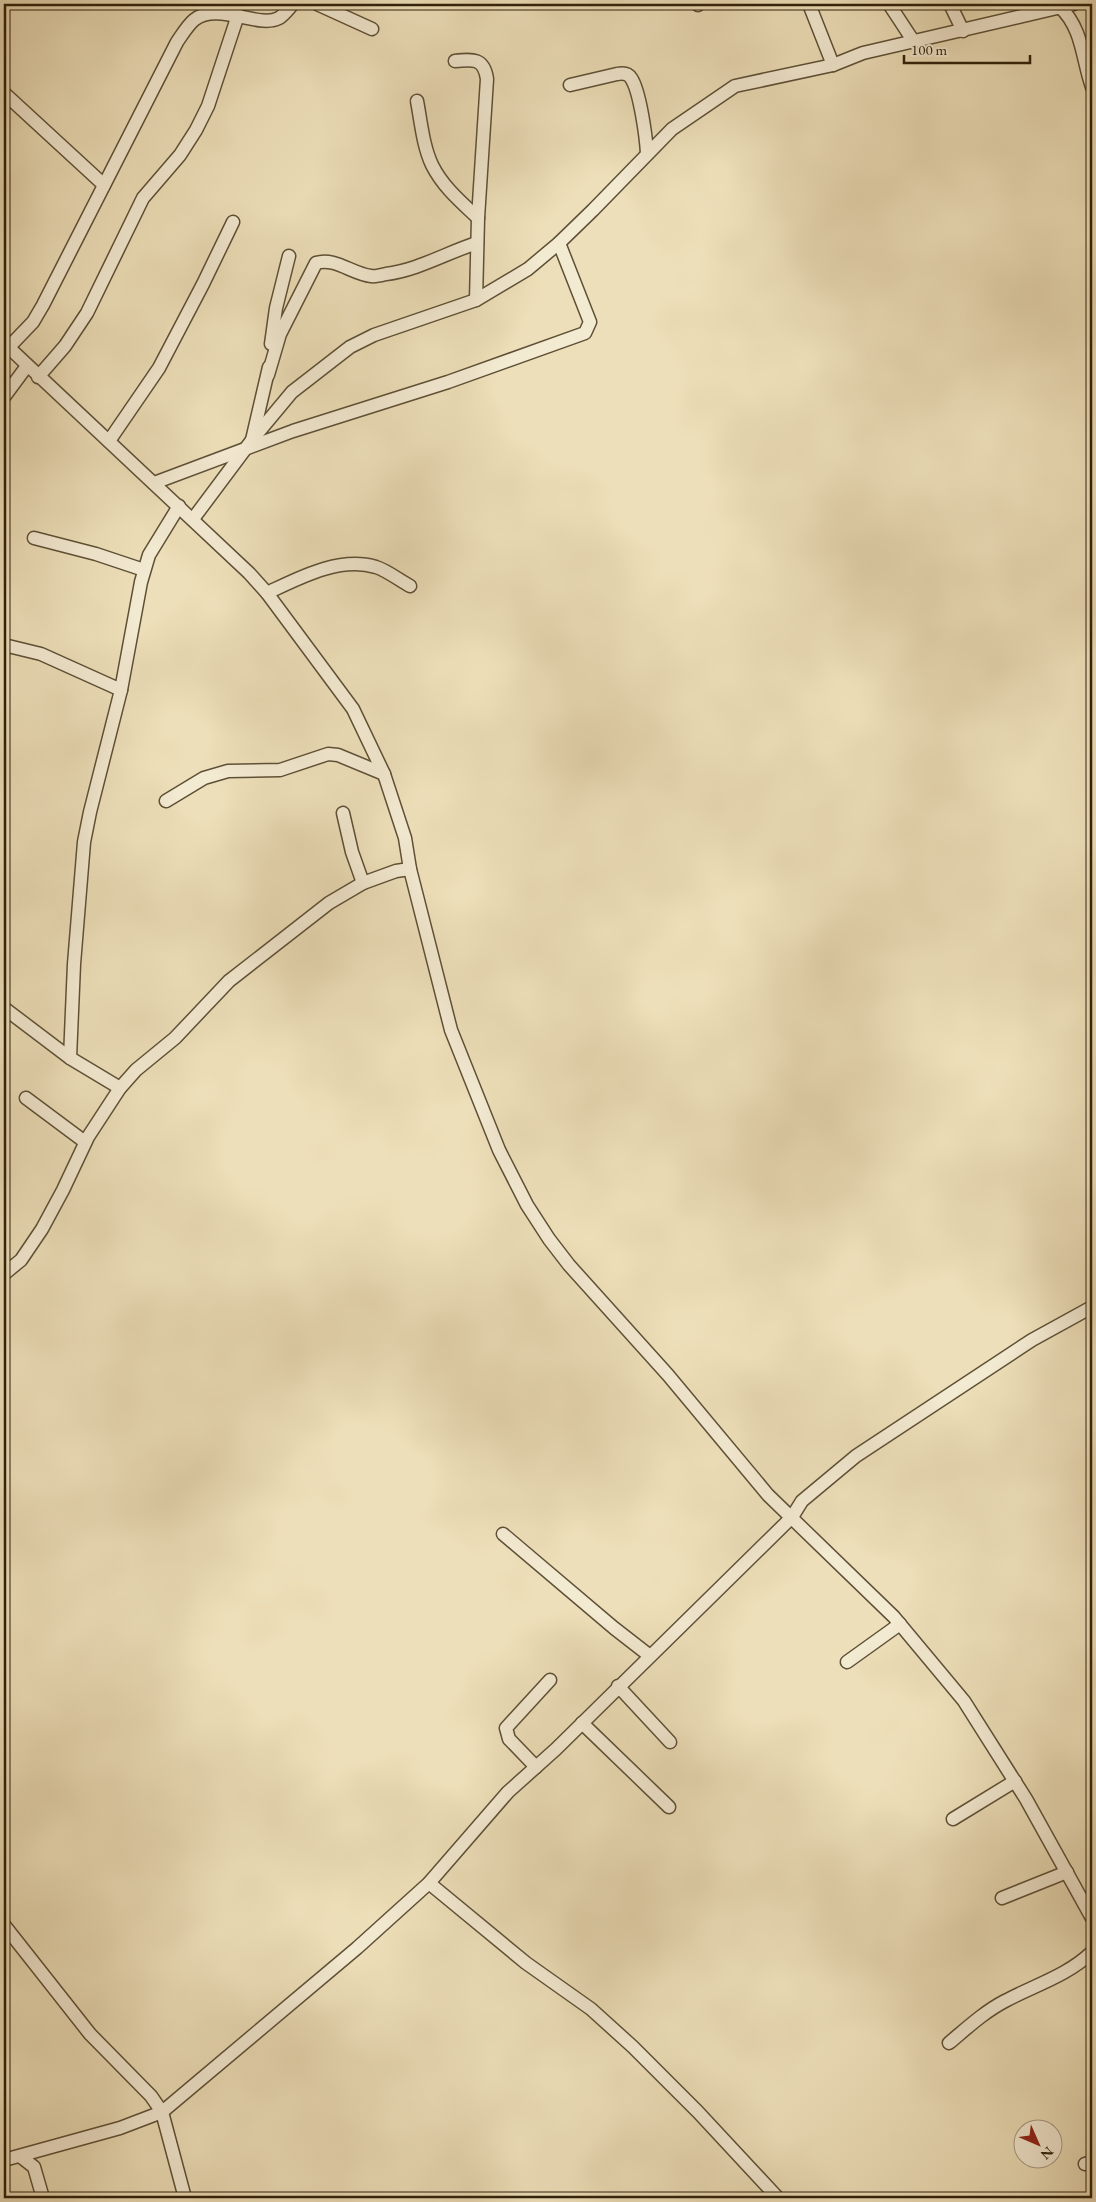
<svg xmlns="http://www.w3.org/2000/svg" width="1096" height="2202" font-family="'EB Garamond',serif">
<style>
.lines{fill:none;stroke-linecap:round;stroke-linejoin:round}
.minor-casing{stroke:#5e5036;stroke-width:15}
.minor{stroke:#f3ead2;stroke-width:12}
</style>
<rect width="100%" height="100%" fill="#eddfb9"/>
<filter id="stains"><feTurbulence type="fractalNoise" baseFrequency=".004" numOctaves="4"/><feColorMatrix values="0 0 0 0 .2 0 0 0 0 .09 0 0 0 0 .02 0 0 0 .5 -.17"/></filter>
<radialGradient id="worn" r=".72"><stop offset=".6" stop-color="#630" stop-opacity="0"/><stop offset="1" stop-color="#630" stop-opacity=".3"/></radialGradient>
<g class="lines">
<g class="minor-casing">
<g id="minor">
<path d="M317 4 372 29"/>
<path d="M809 4 833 65"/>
<path d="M889 4 914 42"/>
<path d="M950 4 963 31"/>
<path d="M698 5 699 4"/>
<path d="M1060 7C1083 29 1082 59 1092 87"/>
<path d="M455 61C473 59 484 58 487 79L478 218 476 300"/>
<path d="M570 85 617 74C622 73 628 73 631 78 640 91 646 137 647 153"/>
<path d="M4 93 104 185"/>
<path d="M417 101C421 122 423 146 432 165 443 187 461 202 478 218"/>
<path d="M4 343 249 573 267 593 353 709 384 774 405 838 410 869 451 1030 499 1150 527 1205 549 1239 569 1265 668 1375 768 1495 894 1617 964 1701 1026 1799 1092 1918"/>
<path d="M271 344 276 308 289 256"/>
<path d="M9 347 33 322 43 305 177 42C182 35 187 26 194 20 217 1 259 29 279 18 284 15 289 8 293 4"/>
<path d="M268 375 280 334 316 263C335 257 352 274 371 276 375 277 382 275 386 274 418 270 446 253 477 243"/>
<path d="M38 377 65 346 87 313 143 198 180 155 196 130 208 106 238 15"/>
<path d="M4 397 27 366"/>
<path d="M252 440 269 367"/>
<path d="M109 441 159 368 203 284 233 222"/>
<path d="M154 483 293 431 448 382 585 333 590 322 559 243"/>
<path d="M193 519 252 440 292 392 350 347 374 335 476 300 528 269 559 243 593 210 672 129 735 86 833 65 863 53 1074 4"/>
<path d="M34 538 96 554 144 570"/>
<path d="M267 593C299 578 339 556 376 567 388 571 399 580 410 586"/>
<path d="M4 645 41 654 121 690"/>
<path d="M166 801 204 778 228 771 280 770 328 754 338 755 384 774"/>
<path d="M343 813 352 852 363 883"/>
<path d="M4 1008 70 1058 120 1088"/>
<path d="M70 1058 74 964 84 842 90 812 121 690 141 582 149 555 179 506"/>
<path d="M26 1098 85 1142"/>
<path d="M4 1274 21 1260 42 1229 63 1190 88 1137 120 1088 136 1070 175 1038 229 981 329 903 363 883 396 871 410 869"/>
<path d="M503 1534 614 1628 650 1656"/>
<path d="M847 1662 900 1624"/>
<path d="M618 1686 670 1742"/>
<path d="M582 1723 669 1807"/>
<path d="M536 1767 509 1739 506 1728 550 1680"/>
<path d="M953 1819 1015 1781"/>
<path d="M429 1883 526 1963 591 2009 633 2047 698 2112 778 2198"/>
<path d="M1002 1898 1067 1872"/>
<path d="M4 1925 90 2034 151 2096 162 2112 185 2198"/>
<path d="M949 2043C967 2028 984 2012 1005 2001 1035 1985 1067 1976 1092 1952"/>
<path d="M20 2156 34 2167 43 2198"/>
<path d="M4 2160 120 2128 162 2112 357 1948 429 1883 508 1792 556 1749 792 1517 802 1501 856 1456 1032 1340 1092 1307"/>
<path d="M1085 2164 1092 2162"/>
</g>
</g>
<use href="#minor" class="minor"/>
</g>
<rect width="1096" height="2202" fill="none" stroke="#eddfb9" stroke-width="20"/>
<rect x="5" y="5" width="1086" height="2192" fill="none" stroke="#2f210b" stroke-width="2.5"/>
<rect x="10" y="10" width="1076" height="2182" fill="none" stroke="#2f210b"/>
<g transform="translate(1038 2144) rotate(135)"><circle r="24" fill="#f3ead2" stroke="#a59a82"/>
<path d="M0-4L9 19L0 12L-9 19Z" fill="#8f2418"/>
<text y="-8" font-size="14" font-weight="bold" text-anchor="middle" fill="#2f210b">N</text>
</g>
<path d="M904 55v8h126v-8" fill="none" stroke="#2f210b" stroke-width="2.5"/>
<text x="911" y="55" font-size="15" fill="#2f210b" stroke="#f3ead2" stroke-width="4" paint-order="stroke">100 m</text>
<rect width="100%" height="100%" filter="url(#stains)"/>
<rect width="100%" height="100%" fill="url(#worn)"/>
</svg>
